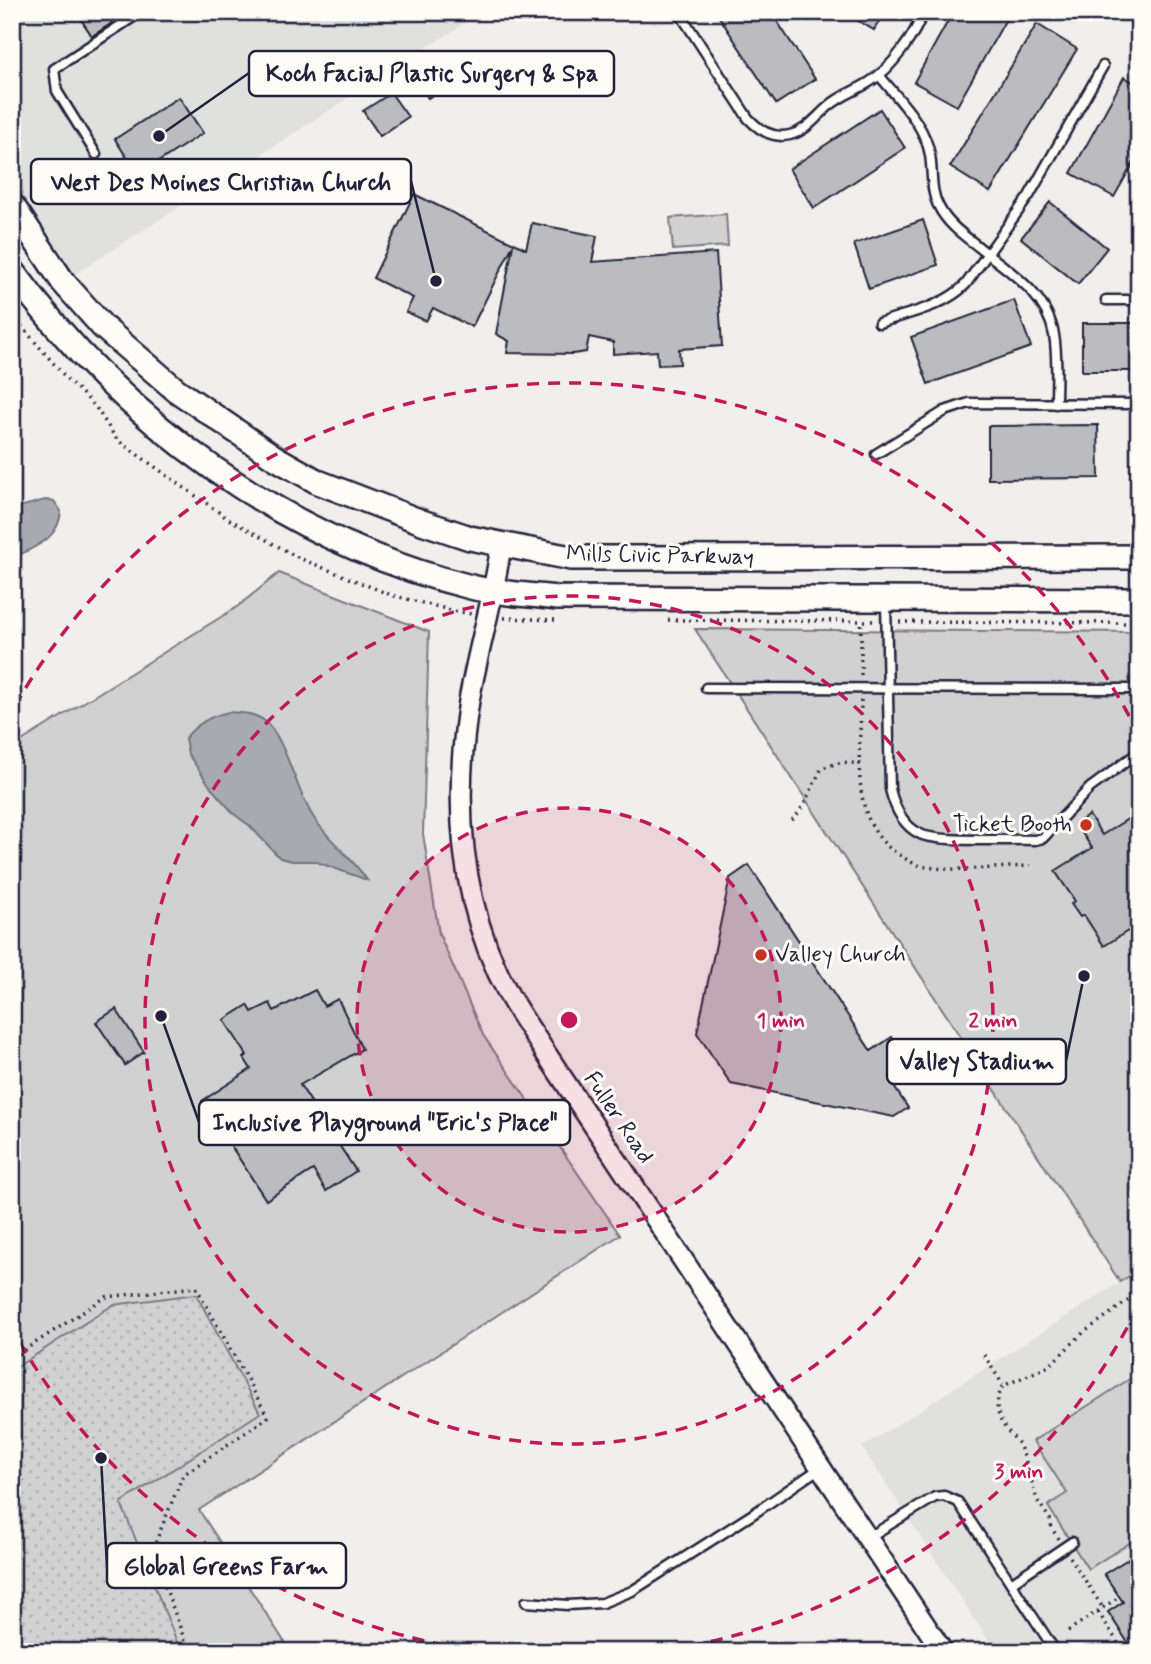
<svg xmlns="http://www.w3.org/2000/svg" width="1151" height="1664" font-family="Mynerve,sans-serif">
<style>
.built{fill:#e0e0df}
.green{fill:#d2d1d1;stroke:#7a7a86;stroke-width:2}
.garden{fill:url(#garden-dots);stroke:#7a7a86;stroke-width:2}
.water{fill:#a9a9b0;stroke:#737381;stroke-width:2}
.building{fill:#bcbcc0;stroke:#22223b;stroke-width:2}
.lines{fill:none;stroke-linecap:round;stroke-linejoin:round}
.service-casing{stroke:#22223b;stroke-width:13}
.tertiary-casing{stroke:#22223b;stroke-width:24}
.secondary-casing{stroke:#22223b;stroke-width:28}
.path{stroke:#22223b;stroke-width:3.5;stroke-dasharray:2 5;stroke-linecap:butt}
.service{stroke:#fdfcf7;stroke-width:8}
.tertiary{stroke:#fdfcf7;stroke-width:19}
.secondary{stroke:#fdfcf7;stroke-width:23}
.ring{fill:none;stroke:#c2185b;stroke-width:3.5;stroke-dasharray:12 9}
.poi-dot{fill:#c8321e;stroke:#fdfcf7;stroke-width:2.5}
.labels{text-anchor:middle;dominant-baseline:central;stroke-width:6;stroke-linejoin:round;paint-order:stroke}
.street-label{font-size:23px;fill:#22223b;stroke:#fdfcf7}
.poi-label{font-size:23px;fill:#22223b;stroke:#fdfcf7;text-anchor:end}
.centre{fill:#c2185b;stroke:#fdfcf7;stroke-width:3.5}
.ring-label{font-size:21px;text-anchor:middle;font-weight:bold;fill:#c2185b;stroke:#fdfcf7;stroke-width:6;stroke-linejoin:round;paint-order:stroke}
.leader{fill:none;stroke:#22223b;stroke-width:2.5}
.callout-dot{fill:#22223b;stroke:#fdfcf7;stroke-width:2.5}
.callout{fill:#fdfcf7;stroke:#22223b;stroke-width:2.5}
.callout-label{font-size:24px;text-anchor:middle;font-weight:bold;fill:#22223b}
</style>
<defs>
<pattern id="garden-dots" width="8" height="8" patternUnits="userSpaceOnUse" patternTransform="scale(1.75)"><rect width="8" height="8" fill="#d2d1d1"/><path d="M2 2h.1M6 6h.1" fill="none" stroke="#b4b3b4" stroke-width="1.8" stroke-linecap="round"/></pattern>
</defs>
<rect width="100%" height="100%" fill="#f0efec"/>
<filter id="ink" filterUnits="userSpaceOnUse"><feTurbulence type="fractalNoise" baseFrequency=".0143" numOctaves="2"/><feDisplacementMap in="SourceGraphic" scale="14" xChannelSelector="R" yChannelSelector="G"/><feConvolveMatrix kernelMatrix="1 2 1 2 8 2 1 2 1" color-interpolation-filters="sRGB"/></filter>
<g filter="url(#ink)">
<g class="built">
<path d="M12 12H482L63 282 12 205Z"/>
<path d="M1139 1270V1652H996L862 1447Z"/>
</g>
<g class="green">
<path d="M726 214 728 246 673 250 670 218Z"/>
<path d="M279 573 429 632 423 834 439 934 483 1035 620 1235 199 1510 291 1652H12V747L237 607Z"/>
<path d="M695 629 1139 632V1270L1120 1282Z"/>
<path d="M1139 1373V1537L1088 1569 1048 1506 1067 1493 1033 1441Z"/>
</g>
<path class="garden" d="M196 1294 260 1413 121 1503 181 1652H12V1370L113 1305Z"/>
<g class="water">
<path d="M45 500 54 501 61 511C59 540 35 546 12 559V509Z"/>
<path d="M229 712C245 713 258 713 269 725 288 747 296 791 314 818 328 840 351 856 367 880L314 861H292L280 858 250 826 234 814 212 789 188 754 185 738C198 723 210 716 229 712Z"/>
</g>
<g class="building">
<path d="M76 12H105L112 23 92 36Z"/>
<path d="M716 12H771L815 79 776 104Z"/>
<path d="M843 12H884L874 30Z"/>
<path d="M953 12H1010L957 106 914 82Z"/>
<path d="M1037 24 1077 49 990 192 950 167Z"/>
<path d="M433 67 446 86 428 98 416 79Z"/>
<path d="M1124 77 1139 85V153L1114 197 1071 173Z"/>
<path d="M391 93 408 117 380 136 363 111Z"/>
<path d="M179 97 203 133 138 175 115 139Z"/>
<path d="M880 109 905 148 814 208 789 169Z"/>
<path d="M414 194 526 249 532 223 597 236 592 262 716 253 722 346 679 349 680 364 658 365 657 351 613 354V342L589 337 586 352 573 354 507 353 509 341 496 334 513 245 472 327 433 308 426 321 406 312 413 298 373 278Z"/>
<path d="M1050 202 1107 248 1078 284 1021 238Z"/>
<path d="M923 220 938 265 869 289 854 244Z"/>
<path d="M1014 300 1031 347 928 384 911 337Z"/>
<rect x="1082" y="323" width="57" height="48"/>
<path d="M1098 425 1099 478 988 479V426Z"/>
<path d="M1139 812V924L1104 946 1084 915 1080 917 1071 904 1075 901 1055 871 1092 848 1076 824 1089 815 1102 835Z"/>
<path d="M749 865 871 1051 892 1037 912 1068 891 1082 908 1108 894 1117 731 1084 697 1033 730 878Z"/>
<path d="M315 990 324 1006 338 999 362 1049 300 1085 356 1171 326 1191 313 1170 266 1200 202 1101 251 1069 244 1058 247 1055 224 1020 248 1005 252 1012 270 1003 274 1011Z"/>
<path d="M116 1009 144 1052 125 1065 96 1022Z"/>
<path d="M1139 1552V1652H1134L1108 1612 1123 1602 1104 1574Z"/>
</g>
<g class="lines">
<g class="service-casing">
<g id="service">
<path d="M679 12 748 118C759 130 772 139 790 135 807 131 817 116 829 106 841 95 858 90 871 81 891 69 916 34 923 12"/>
<path d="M879 75C898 99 925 124 930 155 933 173 930 191 939 207 948 225 965 236 980 248 1010 272 1047 294 1054 335 1058 357 1056 381 1056 404"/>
<path d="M96 154 57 91 54 69 141 12"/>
<path d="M1106 300H1139"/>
<path d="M879 323C908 313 944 307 966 284L1029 196 1103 66"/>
<path d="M876 454 945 411 969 403 1139 404"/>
<path d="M886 602 890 789C894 806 902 825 920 834 939 843 1010 839 1035 840L1043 838 1090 788 1139 752"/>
<path d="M706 688 1139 689"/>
<path d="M869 1537 935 1497 944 1496 958 1502 1056 1652"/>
<path d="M1011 1583 1072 1542"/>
<path d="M526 1602 568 1605 602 1603 632 1591 756 1512 820 1468"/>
</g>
</g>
<g class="tertiary-casing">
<path id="tertiary" d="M501 545C494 598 478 649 469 701 453 802 459 904 509 995 519 1014 532 1031 543 1049L943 1652"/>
</g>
<g class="secondary-casing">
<g id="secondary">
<path d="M12 205 63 282 103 327 176 390 274 457 318 482 422 522 470 538 571 558 1139 557"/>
<path d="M12 270C122 422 285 540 467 586 496 594 528 594 557 598L1139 600"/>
</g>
</g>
<g class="path">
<path d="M12 315 67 379 95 406 117 440 227 518 299 558 391 595 454 611 472 614"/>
<path d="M504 618 556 620"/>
<path d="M668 620 874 621"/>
<path d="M899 622 1139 623"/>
<path d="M861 675V621"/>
<path d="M861 700C861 751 847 822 898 854 907 860 917 866 927 867 959 872 998 867 1030 866"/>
<path d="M792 820C803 811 814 782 822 768L842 762 861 764"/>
<path d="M984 1355 1003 1385"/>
<path d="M12 1358 106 1297 196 1287 268 1417 183 1475 152 1551 189 1652"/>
<path d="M1059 1539 1052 1529 1050 1519 1037 1500 1025 1459 1019 1444 1002 1424 997 1410 998 1397 1003 1386 1049 1366 1083 1333 1139 1293"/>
<path d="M1070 1557 1103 1608"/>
<path d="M1098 1612 1124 1652"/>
<path d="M1068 1631 1119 1597"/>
</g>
<use href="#service" class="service"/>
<use href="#tertiary" class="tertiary"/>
<use href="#secondary" class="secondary"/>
</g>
</g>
<circle cx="569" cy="1020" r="212" fill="#c2185b" fill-opacity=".12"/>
<g class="ring">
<circle cx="569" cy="1020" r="212"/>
<circle cx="569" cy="1020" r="424"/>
<path d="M1137 1309A637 637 0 0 1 652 1652M486 1652A637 637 0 0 1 15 1334M15 706A637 637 0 0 1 1137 731"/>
</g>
<g class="poi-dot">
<circle cx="1086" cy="825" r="7"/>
<circle cx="761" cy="955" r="7"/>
</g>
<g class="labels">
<g class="street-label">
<text transform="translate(660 556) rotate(1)">Mills Civic Parkway</text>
<text transform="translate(618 1118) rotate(56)">Fuller Road</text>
</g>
<g class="poi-label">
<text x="1072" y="825">Ticket Booth</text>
<text x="775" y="955" text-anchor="start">Valley Church</text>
</g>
</g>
<circle cx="569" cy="1020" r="10" class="centre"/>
<g class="ring-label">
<text x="781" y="1027">1 min</text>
<text x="993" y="1027">2 min</text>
<text x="1019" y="1478">3 min</text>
</g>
<path class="leader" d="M159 136L249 73M436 281L411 181M1084 976L1066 1061M161 1016L199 1122M101 1458L107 1566"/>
<g class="callout-dot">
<circle cx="159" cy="136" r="7"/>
<circle cx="436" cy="281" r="7"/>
<circle cx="1084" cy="976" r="7"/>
<circle cx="161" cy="1016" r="7"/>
<circle cx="101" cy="1458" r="7"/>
</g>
<g class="callout">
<rect x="249" y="51" width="365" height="45" rx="7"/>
<rect x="31" y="159" width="380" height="45" rx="7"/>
<rect x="887" y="1039" width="179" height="45" rx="7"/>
<rect x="199" y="1100" width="371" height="45" rx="7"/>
<rect x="107" y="1543" width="239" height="45" rx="7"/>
</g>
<g class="callout-label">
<text x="432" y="81">Koch Facial Plastic Surgery &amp; Spa</text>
<text x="221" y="190">West Des Moines Christian Church</text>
<text x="977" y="1069">Valley Stadium</text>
<text x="385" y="1130">Inclusive Playground "Eric's Place"</text>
<text x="226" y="1574">Global Greens Farm</text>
</g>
<rect width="1151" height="1664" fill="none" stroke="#fdfcf7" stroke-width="42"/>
<rect x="21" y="21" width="1109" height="1622" fill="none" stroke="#22223b" stroke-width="2.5" filter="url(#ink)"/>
</svg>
